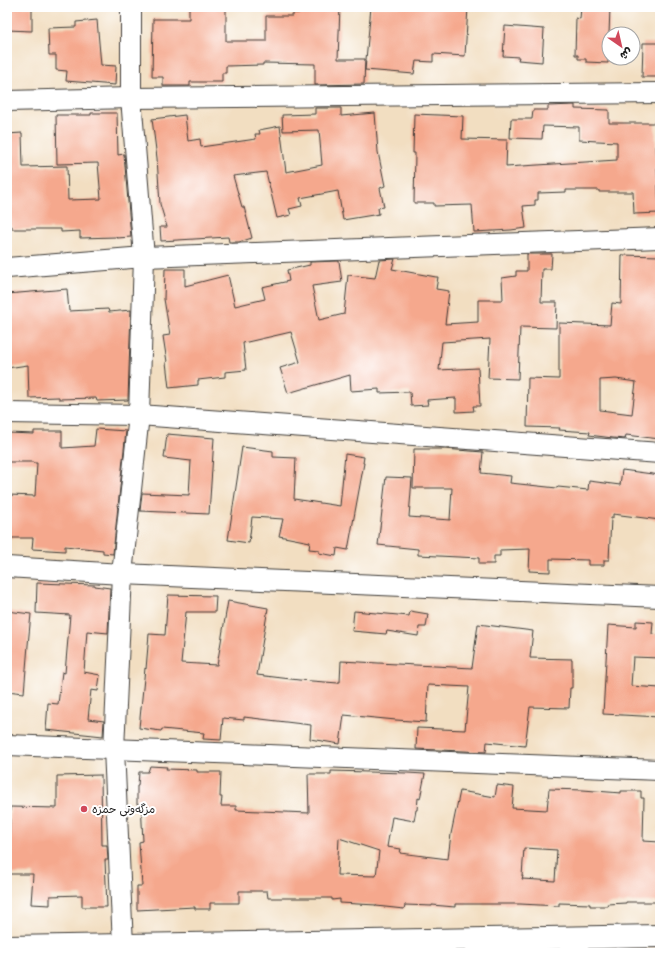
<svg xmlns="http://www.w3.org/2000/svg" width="667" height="960" font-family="'Balsamiq Sans','Playpen Sans Arabic',sans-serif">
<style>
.building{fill:#f5a88d;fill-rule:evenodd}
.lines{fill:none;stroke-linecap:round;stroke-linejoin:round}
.street-casing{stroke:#3c3935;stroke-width:22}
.secondary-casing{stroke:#3c3935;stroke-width:24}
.street{stroke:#fff;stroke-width:20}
.secondary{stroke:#fff;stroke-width:22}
.poi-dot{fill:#d1495b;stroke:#fff;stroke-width:1.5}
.labels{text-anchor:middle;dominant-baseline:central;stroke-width:4;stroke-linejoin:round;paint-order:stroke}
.poi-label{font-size:11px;fill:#1c1c1c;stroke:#fff;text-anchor:start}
</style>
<rect width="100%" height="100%" fill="#fff"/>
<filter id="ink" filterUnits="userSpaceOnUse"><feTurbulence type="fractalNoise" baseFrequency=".025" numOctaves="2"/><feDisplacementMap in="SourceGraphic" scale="8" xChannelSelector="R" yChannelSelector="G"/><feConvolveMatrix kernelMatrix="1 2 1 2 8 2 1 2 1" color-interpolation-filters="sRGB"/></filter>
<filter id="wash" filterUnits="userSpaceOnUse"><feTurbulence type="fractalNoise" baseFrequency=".012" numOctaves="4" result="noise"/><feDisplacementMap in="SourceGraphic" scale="16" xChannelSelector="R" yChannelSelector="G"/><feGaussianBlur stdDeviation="0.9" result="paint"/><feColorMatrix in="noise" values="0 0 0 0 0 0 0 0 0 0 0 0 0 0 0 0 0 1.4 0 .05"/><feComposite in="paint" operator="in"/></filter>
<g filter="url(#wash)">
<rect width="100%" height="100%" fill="#f2dec1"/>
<g id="blocks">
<g class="building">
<path d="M7 7H32V31L7 30Z"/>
<path d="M189 7H226V41H266V16H293V13H299V7H340L338 59H365L364 84 315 85V64L263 63V65L226 66V73H222V82H190V86H163V77H152L153 19H189Z"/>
<path d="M371 7H468L465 56 433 54V62L416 61 414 74 365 70Z"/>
<path d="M581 7H610L608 63 586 62V59H578V55H575L576 18 580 19Z"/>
<path d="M97 20 101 65 116 66 115 85 66 81 67 71 56 70V55H49L48 28 76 27V22Z"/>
<path d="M505 26 544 29 542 62 518 60 519 57 503 56Z"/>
<path d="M643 43H660V77H642Z"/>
<path d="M575 105V109L609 110V123H655L659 213 634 214 633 192H599V190H566V192L538 193V200H535V205L523 206 526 228 511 230 474 232 472 205 434 206V203H414L415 153H413L414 114 463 116 462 139 507 140 506 167 617 160V142L579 140V127L543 126 542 139 510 138 511 119H532L533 110H548V106Z"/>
<path d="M315 108H341V116L375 113 378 152 385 186 380 188 384 207 378 208 379 214 343 220 338 191 300 198 302 206 289 209 291 215 277 218 266 172 233 176 242 207H244L252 238 239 242H229L228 237 161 241 160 227H167L160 204 157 158 152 119 185 115 188 141 200 139 201 147 256 139 255 134H260L259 130 280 126 286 172 322 165 319 130 283 131 282 115 315 114Z"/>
<path d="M91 113H117L118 155 124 154 131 237 117 238 116 237 80 238V231L61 232V229H12V226H7V134L22 133 23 167 67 166 68 200 101 199 98 163 57 164 56 115H91Z"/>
<path d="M527 254H552L551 269H542L541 302H557L556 328 520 327 518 379 488 378 490 339 442 342 439 370 478 368 480 406H473L474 411 456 412V398L427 400 428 405 411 406 410 392 379 393V389L351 391 350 375 288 393 280 368 300 362 291 332 243 343 246 370 225 372V377L198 380V385L169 388 166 362H167L163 336 170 335 164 299 165 269H185V286L228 275 235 306 265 299 262 287 289 281 287 270 310 265V262L339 261 342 282 312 286 319 320 344 314 348 275 375 278 379 260 395 259 392 269 436 277H438L436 289 449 291 445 324 478 322V300H503L502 278 516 276V271H527Z"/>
<path d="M622 255 660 256V439L626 435 625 439 613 438 589 435 590 432 559 430 560 428 527 427 528 378 559 379V323L610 325 612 303 621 304ZM616 379 636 382 632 414 600 410V380Z"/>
<path d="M67 289 69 311 108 309 109 312 131 310 128 400 97 401 96 398 59 399V397L29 398 28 365 7 368V294Z"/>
<path d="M96 429 126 431 113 554 103 553V550L65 546V551L32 549 33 538H8L9 495 35 496 37 463H33V462H7L8 433 34 434V431H62V448L94 446Z"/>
<path d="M167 434 214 438 209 514 140 511 142 493 189 495 191 461 164 458Z"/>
<path d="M242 447 273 451V457L296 458 294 499 340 506 345 454 364 457 363 463H364L348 550 337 548 336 556 319 553V550L309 549 310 542 279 536 283 519 252 517 249 543 228 540Z"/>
<path d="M414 449H444L483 452 481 473 511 476 510 483 557 488 558 487 588 490 589 481 620 485 622 470 660 475V520L613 514V518H611L609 560H604V565H588V560L550 559V572L529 571 530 549 500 550V556H494V564H479V558L418 555V549L378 545 386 477 412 478 409 517 450 520 452 488H413Z"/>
<path d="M37 583 95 585V586L110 588 108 633 87 631 84 672 100 675 98 691 91 690 88 719 104 721 103 736 46 730 48 703 58 704 62 672 65 673 70 615 36 613Z"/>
<path d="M168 595 216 596 215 612H186L181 663 217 665 228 601 268 608 257 675 299 680 338 683V682H340L341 661 472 668 478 624 533 631 530 658 572 659V688H570L569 708 530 707 525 746 487 742 486 752 416 749 417 728 465 730 469 687 428 685 426 722 396 720 344 715 340 744 310 739 311 725 244 717V720L223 718 221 740 203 739 204 733 162 729 161 731 139 728 145 668 146 669 149 634 165 635Z"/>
<path d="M7 611 31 614 28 645 24 693 7 691Z"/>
<path d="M354 611 409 616 410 611 428 614 426 627H419L418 636 387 631 386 634 352 631Z"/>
<path d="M636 621 653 622 652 634 660 635V658L633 657 631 686 660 688V717L603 714 608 625 636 627Z"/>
<path d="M150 766 167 767 166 769 197 770V772H221L220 797H222L221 806H236V810L309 813 308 774H331V771L407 773 425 774 420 799 418 798 417 810H416L414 821 392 817 387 847 401 849 400 853 448 859 451 834 460 791 495 797 497 785 514 787 512 808 547 810 549 789 583 790 621 793V791H641V798H644L643 841 660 842V902H626V903L607 904 608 906H590V904L559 903V906L520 904H455V907L432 905V906L405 905 404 909 376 906V905L340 903V899L332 900V898H268L267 891H239V903H210V909H195V907L137 910V886H142L139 842 143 841 141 804H137V786H138L139 772H148ZM339 838 379 851 376 876 337 875ZM524 848 557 850 555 881 522 879 523 876H522Z"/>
<path d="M101 775 102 845H107L108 860H105L107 907H82V895L50 896V905L31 904 33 874H9L10 807 57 808V776Z"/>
</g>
</g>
</g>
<g filter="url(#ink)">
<use href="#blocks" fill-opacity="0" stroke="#3c3935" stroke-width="1"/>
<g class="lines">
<g class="street-casing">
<g id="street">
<path d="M7 101 131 98 660 93"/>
<path d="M7 268 144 257 660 238"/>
<path d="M7 413 139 415 660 453"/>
<path d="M7 567 122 574 660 597"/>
<path d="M7 745 660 770"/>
<path d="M123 945 114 749 122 574 139 415 144 257 131 98V7"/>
</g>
</g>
<g class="secondary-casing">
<path id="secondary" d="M7 947 660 936"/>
</g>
<use href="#street" class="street"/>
<use href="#secondary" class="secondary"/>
</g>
</g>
<circle class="poi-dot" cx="84" cy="809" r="4"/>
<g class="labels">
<g class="poi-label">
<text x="92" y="809">مزگەوتی حمزە</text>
</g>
</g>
<rect width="667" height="960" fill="none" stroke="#fff" stroke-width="24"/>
<g transform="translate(621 46) rotate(146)"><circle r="19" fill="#ffffff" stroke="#a4a4a4"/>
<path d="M0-3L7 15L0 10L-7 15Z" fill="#d1495b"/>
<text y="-6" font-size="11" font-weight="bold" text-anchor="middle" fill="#1c1c1c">ش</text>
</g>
</svg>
